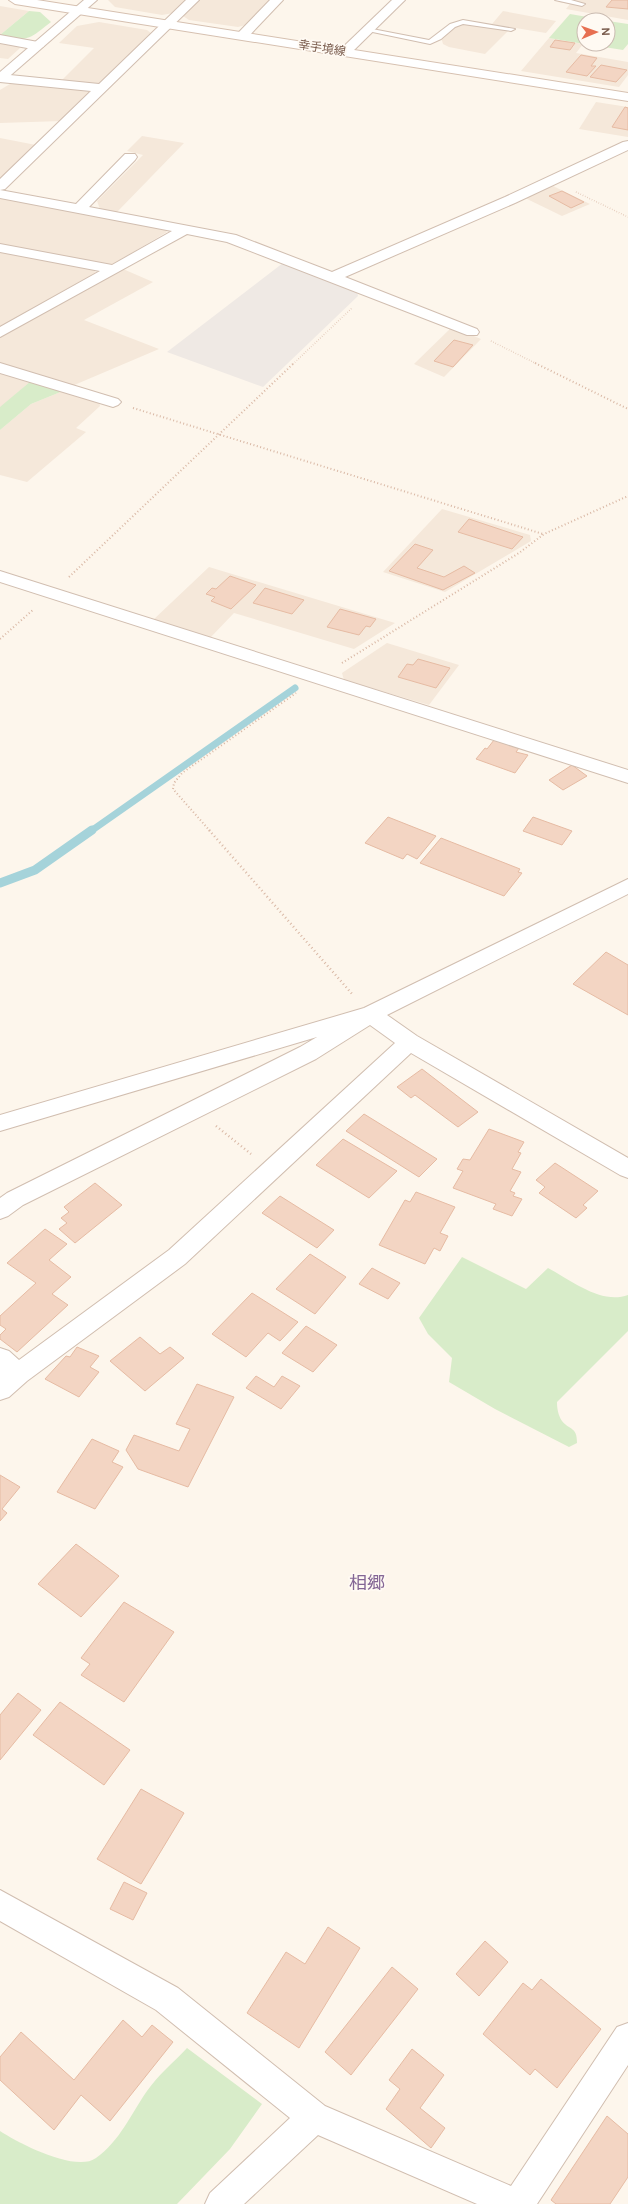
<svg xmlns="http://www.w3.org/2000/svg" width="628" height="2204" font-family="'DM Sans','Noto Sans JP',sans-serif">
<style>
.residential{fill:#f5e8da}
.industrial{fill:#efe9e4}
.green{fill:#d8ecc9}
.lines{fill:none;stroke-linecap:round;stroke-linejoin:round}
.stream-far1{stroke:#a5d3da;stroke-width:7}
.stream{stroke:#a5d3da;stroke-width:9}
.building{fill:#f3d5c3;stroke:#e6bba3}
.service-casing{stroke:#d1beb0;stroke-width:2}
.minor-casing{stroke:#d1beb0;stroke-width:2}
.tertiary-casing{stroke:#d1beb0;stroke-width:2}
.secondary-casing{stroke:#d6c0b0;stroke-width:2}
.path-far2{stroke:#d9b8a5;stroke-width:1.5;stroke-dasharray:0.5 2;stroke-linecap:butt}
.path-far1{stroke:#d9b8a5;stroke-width:2;stroke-dasharray:1 2.5;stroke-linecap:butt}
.path{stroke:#d9b8a5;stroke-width:2.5;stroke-dasharray:1 3;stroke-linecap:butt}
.service{fill:#fff;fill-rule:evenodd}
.minor{fill:#fff;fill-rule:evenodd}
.tertiary{fill:#fff;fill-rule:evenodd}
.secondary{fill:#fff;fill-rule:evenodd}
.labels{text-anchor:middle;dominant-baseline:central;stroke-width:3.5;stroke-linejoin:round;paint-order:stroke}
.far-street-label{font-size:12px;fill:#7a5c4d;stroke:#fffaf3}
.near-neighbourhood-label{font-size:18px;fill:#846695;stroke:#fffaf3}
</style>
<rect width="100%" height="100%" fill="#fdf6ec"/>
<g class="residential">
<path d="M108 0H187L173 13 162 15 115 7Z"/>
<path d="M199 0H271L246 25 238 27 189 20 183 16Z"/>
<path d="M560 0H628V20L566 9 570 4 558 2Z"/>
<path d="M0 6 29 11 0 35Z"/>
<path d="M503 11 556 21 546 33 492 24Z"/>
<path d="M99 22 147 30 152 34 101 83 91 85 61 81 94 48 59 43 77 26Z"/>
<path d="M458 23 509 30 485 54 449 47 443 44 441 37Z"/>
<path d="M549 38 583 44 576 53 628 62V75L619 87 521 71Z"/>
<path d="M0 42 17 44 20 48 8 59 0 58Z"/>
<path d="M21 82 90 89 92 93 62 121 0 123V90L10 84Z"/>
<path d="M596 102 628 107V137L579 129Z"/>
<path d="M142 136 184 143 117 212 100 209 97 201 143 155 127 151Z"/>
<path d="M0 138 36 145 0 180Z"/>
<path d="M553 186 590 204 562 216 525 198Z"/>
<path d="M4 198 164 228 167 232 113 264 106 265 0 245V199Z"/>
<path d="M0 252 93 269 96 273 0 328Z"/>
<path d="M123 269 153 282 84 320 159 349 72 386 0 364V337Z"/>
<path d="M452 327 481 339 444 377 414 364Z"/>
<path d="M2 372 31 381 0 408V374Z"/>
<path d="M63 391 99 402 100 406 76 428 86 432 27 482 0 475V430L31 404Z"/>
<path d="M442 509 530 535 531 541 445 592 383 572Z"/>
<path d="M209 567 395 623 354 649 234 613 209 639 153 620Z"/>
<path d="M387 643 459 665 429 705 344 680 342 673Z"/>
</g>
<path class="industrial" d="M283 263 357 291 358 296 263 387 167 352Z"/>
<g class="green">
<path d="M29 11 40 12 51 22C28 40 29 41 0 37V35Z"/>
<path d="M570 14 605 20H584V44L549 38Z"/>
<path d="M608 21 628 24V44L623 50 585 44H608Z"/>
<path d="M31 381 63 391 31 404 0 430V407Z"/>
<path d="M462 1257 526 1289 548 1268C571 1280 601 1305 628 1295V1331L557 1402C557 1408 558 1415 562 1421 570 1431 577 1426 577 1443L569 1447 495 1409 449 1382 452 1358 428 1334 419 1318Z"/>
<path d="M187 2048 262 2104 230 2149 177 2204H0V2131C18 2143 76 2173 96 2158 120 2141 131 2114 147 2091 158 2075 174 2062 187 2048Z"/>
</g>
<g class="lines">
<path class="stream-far1" d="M91 831 295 688"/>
<path class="stream" d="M0 883 35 870 92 830"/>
</g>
<g class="building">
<path d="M612 0H628V9L606 7Z"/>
<path d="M555 40 575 43 570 50 550 47Z"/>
<path d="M581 55 597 58 591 66H596L587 76 566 72Z"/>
<path d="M601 65 627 70 616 82 590 77Z"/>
<path d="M625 107 628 108V130L612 127Z"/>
<path d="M562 191 584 202 571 208 549 196Z"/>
<path d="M454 340 473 345 453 367 434 361Z"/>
<path d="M469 519 523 537 512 549 458 532Z"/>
<path d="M415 544 433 550 417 568 444 577 464 566 475 573 443 590 389 571Z"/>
<path d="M230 576 256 585 231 609 211 601 215 597 206 594 212 588 216 589Z"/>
<path d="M265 588 304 600 292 614 253 603Z"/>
<path d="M340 609 376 619 370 627 366 626 359 635 327 627Z"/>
<path d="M418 659 450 668 436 688 398 677 407 664 413 665Z"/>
<path d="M494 740 519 748 516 752 528 755 515 773 476 759 485 748 487 749Z"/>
<path d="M572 765 587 776 563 790 549 780Z"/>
<path d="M388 817 436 836 417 859 407 854 403 859 365 843Z"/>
<path d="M533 817 572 831 562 845 523 831Z"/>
<path d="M441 838 520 869 518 872 522 873 504 896 420 863Z"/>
<path d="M606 952 628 965V1015L573 984Z"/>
<path d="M422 1069 478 1112 458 1127 415 1095 411 1098 397 1087Z"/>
<path d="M364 1114 437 1159 419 1177 346 1131Z"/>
<path d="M489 1129 524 1142 518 1152 521 1153 512 1169 521 1172 510 1191 515 1193 513 1196 522 1199 512 1216 493 1209 496 1204 453 1188 463 1171 457 1169 463 1159 470 1160Z"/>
<path d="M343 1139 397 1171 369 1198 316 1165Z"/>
<path d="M555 1163 598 1191 583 1205 587 1208 576 1218 539 1193 545 1187 536 1180Z"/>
<path d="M95 1183 122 1205 75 1243 59 1229 67 1223 61 1218 69 1212 64 1207Z"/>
<path d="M416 1192 455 1207 440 1233 448 1236 440 1251 434 1248 425 1264 379 1245 405 1200 410 1202Z"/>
<path d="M280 1196 334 1230 317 1248 262 1213Z"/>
<path d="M45 1229 67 1244 49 1260 71 1277 52 1294 68 1305 17 1352 0 1339V1335L6 1329 0 1325V1316L36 1283 7 1263Z"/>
<path d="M310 1254 346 1277 315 1314 276 1289Z"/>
<path d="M372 1268 400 1283 388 1299 359 1284Z"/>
<path d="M252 1293 298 1322 280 1341 268 1333 246 1357 212 1334Z"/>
<path d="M306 1326 337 1345 313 1372 282 1353Z"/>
<path d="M140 1337 160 1354 170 1347 184 1358 145 1391 110 1361Z"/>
<path d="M77 1347 99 1356 90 1367 99 1372 79 1397 45 1379 66 1356 70 1357Z"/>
<path d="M256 1376 274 1387 282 1376 300 1386 281 1409 246 1388Z"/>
<path d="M197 1384 234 1397 188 1487 138 1469 126 1450 134 1435 179 1451 190 1429 176 1424Z"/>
<path d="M92 1439 119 1451 112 1462 123 1467 95 1509 57 1492Z"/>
<path d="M0 1475 20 1487 2 1509 7 1513 0 1521Z"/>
<path d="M76 1544 119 1576 81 1617 38 1584Z"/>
<path d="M124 1602 174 1632 124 1702 81 1675 90 1664 81 1658Z"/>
<path d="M18 1693 41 1710 0 1760V1715Z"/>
<path d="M60 1702 130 1750 104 1785 33 1735Z"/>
<path d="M141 1789 184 1813 141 1884 97 1859Z"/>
<path d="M124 1882 147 1893 133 1920 110 1909Z"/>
<path d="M328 1927 360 1948 299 2048 247 2013 286 1952 305 1964Z"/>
<path d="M485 1941 508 1962 479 1996 456 1974Z"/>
<path d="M392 1967 418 1989 351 2075 325 2052Z"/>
<path d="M541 1979 601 2029 557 2088 535 2069 530 2075 483 2034 523 1983 532 1990Z"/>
<path d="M123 2020 142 2037 152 2025 173 2042 110 2121 81 2095 54 2130 0 2080V2057L21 2032 74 2080Z"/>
<path d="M412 2049 444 2075 420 2108 445 2128 431 2148 386 2109 400 2089 389 2080Z"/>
<path d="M607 2116 628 2134V2177L610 2204H556L551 2200Z"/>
</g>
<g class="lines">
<g class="service-casing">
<g id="service">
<path d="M555 0H571L585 4 582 6Z"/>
<path d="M463 20 515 29 511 31 463 24 455 27 441 39 430 44 363 30 367 28 429 40 450 24Z"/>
</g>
</g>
<g class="minor-casing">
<g id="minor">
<path d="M186 0H199L5 189 0 190 76 204 125 154H135L137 157 135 160 89 207 236 235 332 272 505 197 623 142 628 141V150L515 203 345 277 477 329 479 332 477 335H467L227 242 187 234 0 337V327L100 271 0 252V244L112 265 172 231 0 198V179L91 91 0 82V74L99 84Z"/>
<path d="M270 0H283L247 38H239L237 35 239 32Z"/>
<path d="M392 0H405L349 55H341L339 52 341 49Z"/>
<path d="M0 35 38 42 44 46 38 50 0 43Z"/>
<path d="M0 363 118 399 121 402 118 405 113 407 0 373Z"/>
<path d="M0 571 628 770V783L0 582Z"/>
<path d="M628 879V894L387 1015 417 1036 628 1158V1178L620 1175 411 1053 185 1264 27 1381 9 1397 0 1400V1348L9 1351 19 1360 169 1250 395 1043 370 1025 316 1059 23 1205 8 1216 0 1219V1198L7 1193 300 1047 317 1037 0 1131V1115L364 1008Z"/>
<path d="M0 1890 178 1988 325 2106 511 2186 617 2027 628 2023V2065L537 2204H477L318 2135 244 2204H205L210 2193 290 2118 156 2010 0 1921Z"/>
</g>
</g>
<g class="tertiary-casing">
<path id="tertiary" d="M84 0H97L4 81 0 82V72Z"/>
</g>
<g class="secondary-casing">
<path id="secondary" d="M9 0H37L628 93V101L15 4Z"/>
</g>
<g class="path-far2">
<path d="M576 192 628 217"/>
<path d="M491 341 537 364"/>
<path d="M293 364 352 308"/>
</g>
<g class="path-far1">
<path d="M535 363 628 409"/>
<path d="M133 408 543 534"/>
<path d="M69 577 294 363"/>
<path d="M0 639 34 609"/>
<path d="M342 663 519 553 544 534 628 496"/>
<path d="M210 831 173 789 174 783 182 773 296 693"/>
</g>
<g class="path">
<path d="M209 830 353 995"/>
<path d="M216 1126 251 1154"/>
</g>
<use href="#service" class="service"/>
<use href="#minor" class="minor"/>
<use href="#tertiary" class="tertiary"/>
<use href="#secondary" class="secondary"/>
</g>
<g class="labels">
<g class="far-street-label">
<text transform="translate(322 48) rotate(9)">幸手境線</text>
</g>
<g class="near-neighbourhood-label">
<text x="367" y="1583">相郷</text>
</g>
</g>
<g transform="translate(596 32) rotate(88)"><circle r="19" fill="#fffaf3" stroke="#cabbb1"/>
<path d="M0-3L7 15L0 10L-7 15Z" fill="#e76f51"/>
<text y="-6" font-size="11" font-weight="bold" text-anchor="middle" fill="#7a5c4d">N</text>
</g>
</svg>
